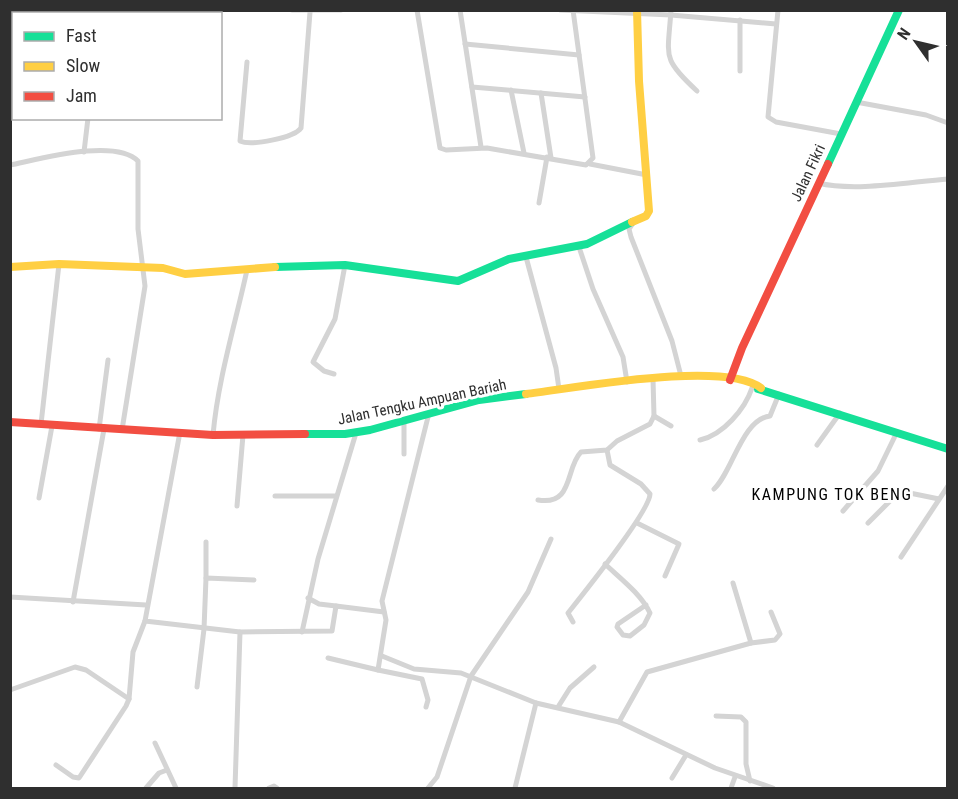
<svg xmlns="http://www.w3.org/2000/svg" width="958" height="799" font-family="'Roboto Condensed',sans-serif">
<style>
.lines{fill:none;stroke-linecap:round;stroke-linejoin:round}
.street{stroke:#d4d4d4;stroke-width:5}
.fast{stroke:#16e098;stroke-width:8}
.slow{stroke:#ffcf43;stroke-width:8}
.jam{stroke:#f24e42;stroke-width:8}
.labels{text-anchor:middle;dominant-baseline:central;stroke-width:6;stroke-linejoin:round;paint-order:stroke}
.street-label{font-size:15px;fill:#2f2f2f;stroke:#fff}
.neighbourhood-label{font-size:16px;letter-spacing:1.5px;fill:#000;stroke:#fff}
</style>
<rect width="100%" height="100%" fill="#fff"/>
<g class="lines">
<g class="street">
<path d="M292 10H341"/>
<path d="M417 10 440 148 446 150 487 148 586 165 593 158 573 10"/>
<path d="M460 10 481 147"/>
<path d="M560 10 671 15 776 24"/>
<path d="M671 10C668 57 661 58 697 91"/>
<path d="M778 10 768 117 776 122 841 134"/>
<path d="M92 14V10"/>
<path d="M465 44 579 55"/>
<path d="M247 62 240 141C251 146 294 138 301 128L310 12"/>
<path d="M740 71V20"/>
<path d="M472 87 585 97"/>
<path d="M10 89H14"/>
<path d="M511 90 524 153"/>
<path d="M541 93 551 158"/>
<path d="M856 102 926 115 948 123"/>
<path d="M84 152 88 118"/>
<path d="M590 164 647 175"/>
<path d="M10 165C40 159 115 138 138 161V229L145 286 122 430"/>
<path d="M818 183C855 192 908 182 948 179"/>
<path d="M539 203 547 157"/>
<path d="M633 223 629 229 631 237 672 341 681 376"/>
<path d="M579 247 593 289 623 357 627 382"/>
<path d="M526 257 556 368 559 389"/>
<path d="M334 374 324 371 313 362 335 319 345 265"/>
<path d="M654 416 671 426"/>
<path d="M41 424 59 264"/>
<path d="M99 429 108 360"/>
<path d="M180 432 145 621 240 632 332 631 336 606 384 612"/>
<path d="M213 435C218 379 235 325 247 270"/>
<path d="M700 440C723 435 745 409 752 388"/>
<path d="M817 445 840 413"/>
<path d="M404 454V420"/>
<path d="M714 489C732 473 742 419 770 416L779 394"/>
<path d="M275 496H336"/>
<path d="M39 498 52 426"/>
<path d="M538 500C574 506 565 468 581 452L607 450 617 441 650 424 654 416 653 379"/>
<path d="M237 506 243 435"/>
<path d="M843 511 878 471 897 432"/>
<path d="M637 523 679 544 665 576"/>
<path d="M868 523 900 491 939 499"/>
<path d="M206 542V578"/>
<path d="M901 557 948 486"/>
<path d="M605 564C621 579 641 594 650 613L644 625 630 636 623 635 617 627 618 624 646 605"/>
<path d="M733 583 751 643"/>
<path d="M10 597 146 605"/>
<path d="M308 598 319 604 336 606"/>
<path d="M73 602 104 429"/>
<path d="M573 622 568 613C583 594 650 511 650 494L641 484 610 465 607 450"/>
<path d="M302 632 318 559 356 433"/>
<path d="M382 656 414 669 461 673 536 703 619 722 715 768 773 788"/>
<path d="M328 658 378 670 386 620 382 601 429 413"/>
<path d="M378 670 422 679 428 700 426 707"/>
<path d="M197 687 204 629 206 578 254 580"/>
<path d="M10 690 75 667 86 670 129 699"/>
<path d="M558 707 570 688 594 667"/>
<path d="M716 716 741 717 746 722V764L750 781"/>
<path d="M619 722 647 672 751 643 775 640 780 634 771 612"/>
<path d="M155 743 176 788"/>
<path d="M56 765 73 777 79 778 126 706 129 699 133 652 145 621"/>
<path d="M672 778 686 755"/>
<path d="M146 788 159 773 167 770"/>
<path d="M235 788 240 632"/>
<path d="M269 788 274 786 277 788"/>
<path d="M428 788 437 777 471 676 528 592 551 539"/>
<path d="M515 788 536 703"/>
<path d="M731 788 735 777"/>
</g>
<g class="fast">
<path d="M828 164 899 10"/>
<path d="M275 267 345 265 458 281 509 259 587 244 632 222"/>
<path d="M758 389 948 449"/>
<path d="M305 434H345L370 430 479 400 526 394"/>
</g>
<g class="slow">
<path d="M632 222 646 216 649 211 639 81 637 10"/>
<path d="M10 267 59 264 163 268 185 274 275 267"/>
<path d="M526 394C576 388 724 360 761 388"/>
</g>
<g class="jam">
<path d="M730 380 742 348 828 164"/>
<path d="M10 422 213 435 305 434"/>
</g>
</g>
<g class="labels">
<g class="street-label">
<text transform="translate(808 173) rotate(-65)">Jalan Fikri</text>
<text transform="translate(422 402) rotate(-12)">Jalan Tengku Ampuan Bariah</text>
</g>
<g class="neighbourhood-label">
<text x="832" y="494">KAMPUNG TOK BENG</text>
</g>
</g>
<rect width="958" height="799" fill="none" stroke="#2f2f2f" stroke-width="24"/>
<rect x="12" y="12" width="210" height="108" fill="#ffffff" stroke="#acacac" stroke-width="1.5"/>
<rect x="24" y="32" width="30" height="9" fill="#16e098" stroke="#acacac" stroke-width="1.5"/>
<text x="66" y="42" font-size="18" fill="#2f2f2f">Fast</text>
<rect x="24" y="62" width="30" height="9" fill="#ffcf43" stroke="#acacac" stroke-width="1.5"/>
<text x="66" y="72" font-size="18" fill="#2f2f2f">Slow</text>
<rect x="24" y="92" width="30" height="9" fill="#f24e42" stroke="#acacac" stroke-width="1.5"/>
<text x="66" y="102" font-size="18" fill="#2f2f2f">Jam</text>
<g transform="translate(916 42) rotate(304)" stroke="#ffffff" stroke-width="4.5" paint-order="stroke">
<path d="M0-4.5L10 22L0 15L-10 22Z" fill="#2f2f2f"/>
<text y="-9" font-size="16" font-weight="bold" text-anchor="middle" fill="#2f2f2f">N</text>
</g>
</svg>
